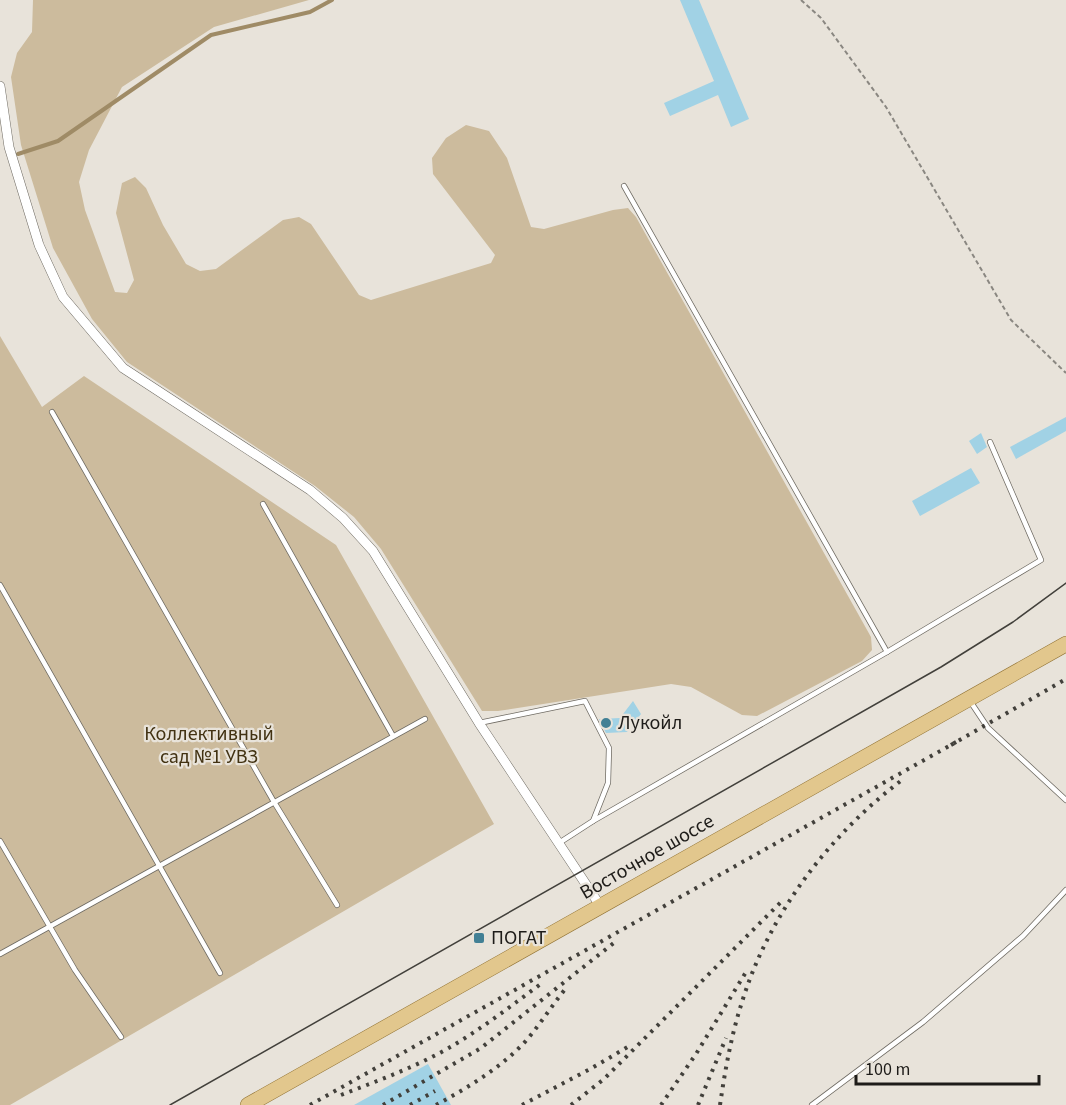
<svg xmlns="http://www.w3.org/2000/svg" width="1066" height="1105" font-family="'Source Sans 3',sans-serif">
<style>
.green{fill:#ccbb9d}
.lines{fill:none;stroke-linecap:round;stroke-linejoin:round}
.stream{stroke:#9f8b66;stroke-width:4}
.building{fill:#a1d2e5}
.service-casing{stroke:#6f6b63;stroke-width:6}
.minor-casing{stroke:#6f6b63;stroke-width:10}
.primary-casing{stroke:#917233;stroke-width:16}
.path{stroke:#8a8781;stroke-width:2;stroke-dasharray:4.5 3;stroke-linecap:butt}
.service{stroke:#fff;stroke-width:4.5}
.minor{stroke:#fff;stroke-width:9}
.primary{stroke:#e2c78d;stroke-width:15}
.tram{stroke:#42403b;stroke-width:1.5}
.rail{stroke:#42403b;stroke-width:4;stroke-dasharray:3 6;stroke-linecap:butt}
.poi-dot{fill:#428095;stroke:#e8e3da;stroke-width:2}
.labels{text-anchor:middle;dominant-baseline:central;stroke-width:4.5;stroke-linejoin:round;paint-order:stroke}
.poi-label{font-size:20px;fill:#1e1c19;stroke:#e8e3da;text-anchor:start}
.park-label{font-size:20px;fill:#423212;stroke:#e8e3da}
.street-label{font-size:20px;fill:#1e1c19;stroke:#e8e3da}
</style>
<rect width="100%" height="100%" fill="#e8e3da"/>
<g class="green">
<path d="M33 0H309L214 27 122 87 89 150 79 182 85 210 115 292 127 293 134 280 116 213 122 183 135 177 146 188 163 225 186 264 200 271 216 269 283 220 299 217 311 224 359 295 371 300 491 263 495 255 433 174 432 158 446 138 466 125 489 131 507 158 531 227 544 229 613 210 628 208 636 217 871 637 872 650 862 661 757 716 742 715 691 687 671 684 498 711H482L381 549 354 517 315 486 127 362 92 319 53 248 21 145 11 77 17 53 32 32Z"/>
<path d="M0 336 42 407 84 376 336 545 494 824 10 1105H0Z"/>
</g>
<g class="lines">
<path class="stream" d="M18 154 58 141 211 35 310 12 332 0"/>
</g>
<g class="building">
<path d="M680 0H699L749 119 731 127 718 95 670 116 664 103 714 81Z"/>
<path d="M1066 417V431L1016 459 1010 447Z"/>
<path d="M981 433 987 447 977 454 969 441Z"/>
<path d="M971 468 980 483 920 516 912 501Z"/>
<path d="M633 701 641 714 627 732 606 733 599 719 620 718Z"/>
<path d="M428 1064 451 1105H354Z"/>
</g>
<g class="lines">
<g class="service-casing">
<g id="service">
<path d="M624 186 887 652"/>
<path d="M52 412 274 802 337 905"/>
<path d="M263 504 393 736"/>
<path d="M0 585 220 973"/>
<path d="M970 701 988 728 1066 800"/>
<path d="M479 723 585 701 609 748 608 783 593 821 559 843"/>
<path d="M593 821 887 652 1041 560 990 442"/>
<path d="M0 841 75 970 121 1037"/>
<path d="M0 954 425 719"/>
<path d="M812 1105 923 1022 1023 936 1066 890"/>
</g>
</g>
<g class="minor-casing">
<path id="minor" d="M0 86 9 147 39 245 63 297 123 368 310 490 343 518 373 551 479 723 601 907"/>
</g>
<g class="primary-casing">
<path id="primary" d="M248 1105 1066 644"/>
</g>
<path class="path" d="M801 0 821 18 886 107 1011 320 1066 373"/>
<use href="#service" class="service"/>
<use href="#minor" class="minor"/>
<use href="#primary" class="primary"/>
<path class="tram" d="M170 1105 941 667 1013 622 1066 583"/>
<g class="rail">
<path d="M951 745 1066 679"/>
<path d="M341 1095C377 1081 413 1068 447 1049 480 1030 511 1006 542 983"/>
<path d="M310 1105 958 741"/>
<path d="M383 1105 481 1048 615 942"/>
<path d="M410 1105 435 1091"/>
<path d="M436 1105C467 1088 499 1069 524 1043 540 1025 552 1005 567 987"/>
<path d="M522 1105 592 1068 631 1045"/>
<path d="M571 1105 604 1079 784 899"/>
<path d="M661 1105 696 1054 746 972"/>
<path d="M698 1105 726 1038"/>
<path d="M720 1105C725 1071 731 1036 742 1002 769 914 829 835 902 780"/>
</g>
</g>
<g class="poi-dot">
<circle cx="606" cy="723" r="6"/>
<rect x="473" y="932" width="12" height="12" rx="3"/>
</g>
<g class="labels">
<g class="poi-label">
<text x="618" y="723">Лукойл</text>
<text x="491" y="938">ПОГАТ</text>
</g>
<g class="park-label">
<text x="209" y="734">Коллективный<tspan x="209" dy="23">сад №1 УВЗ</tspan></text>
</g>
<g class="street-label">
<text transform="translate(647 857) rotate(-30)">Восточное шоссе</text>
</g>
</g>
<path d="M856 1075v9h183v-9" fill="none" stroke="#1e1c19" stroke-width="3"/>
<text x="865" y="1075" font-size="18" fill="#1e1c19" stroke="#e8e3da" stroke-width="4.5" paint-order="stroke">100 m</text>
</svg>
